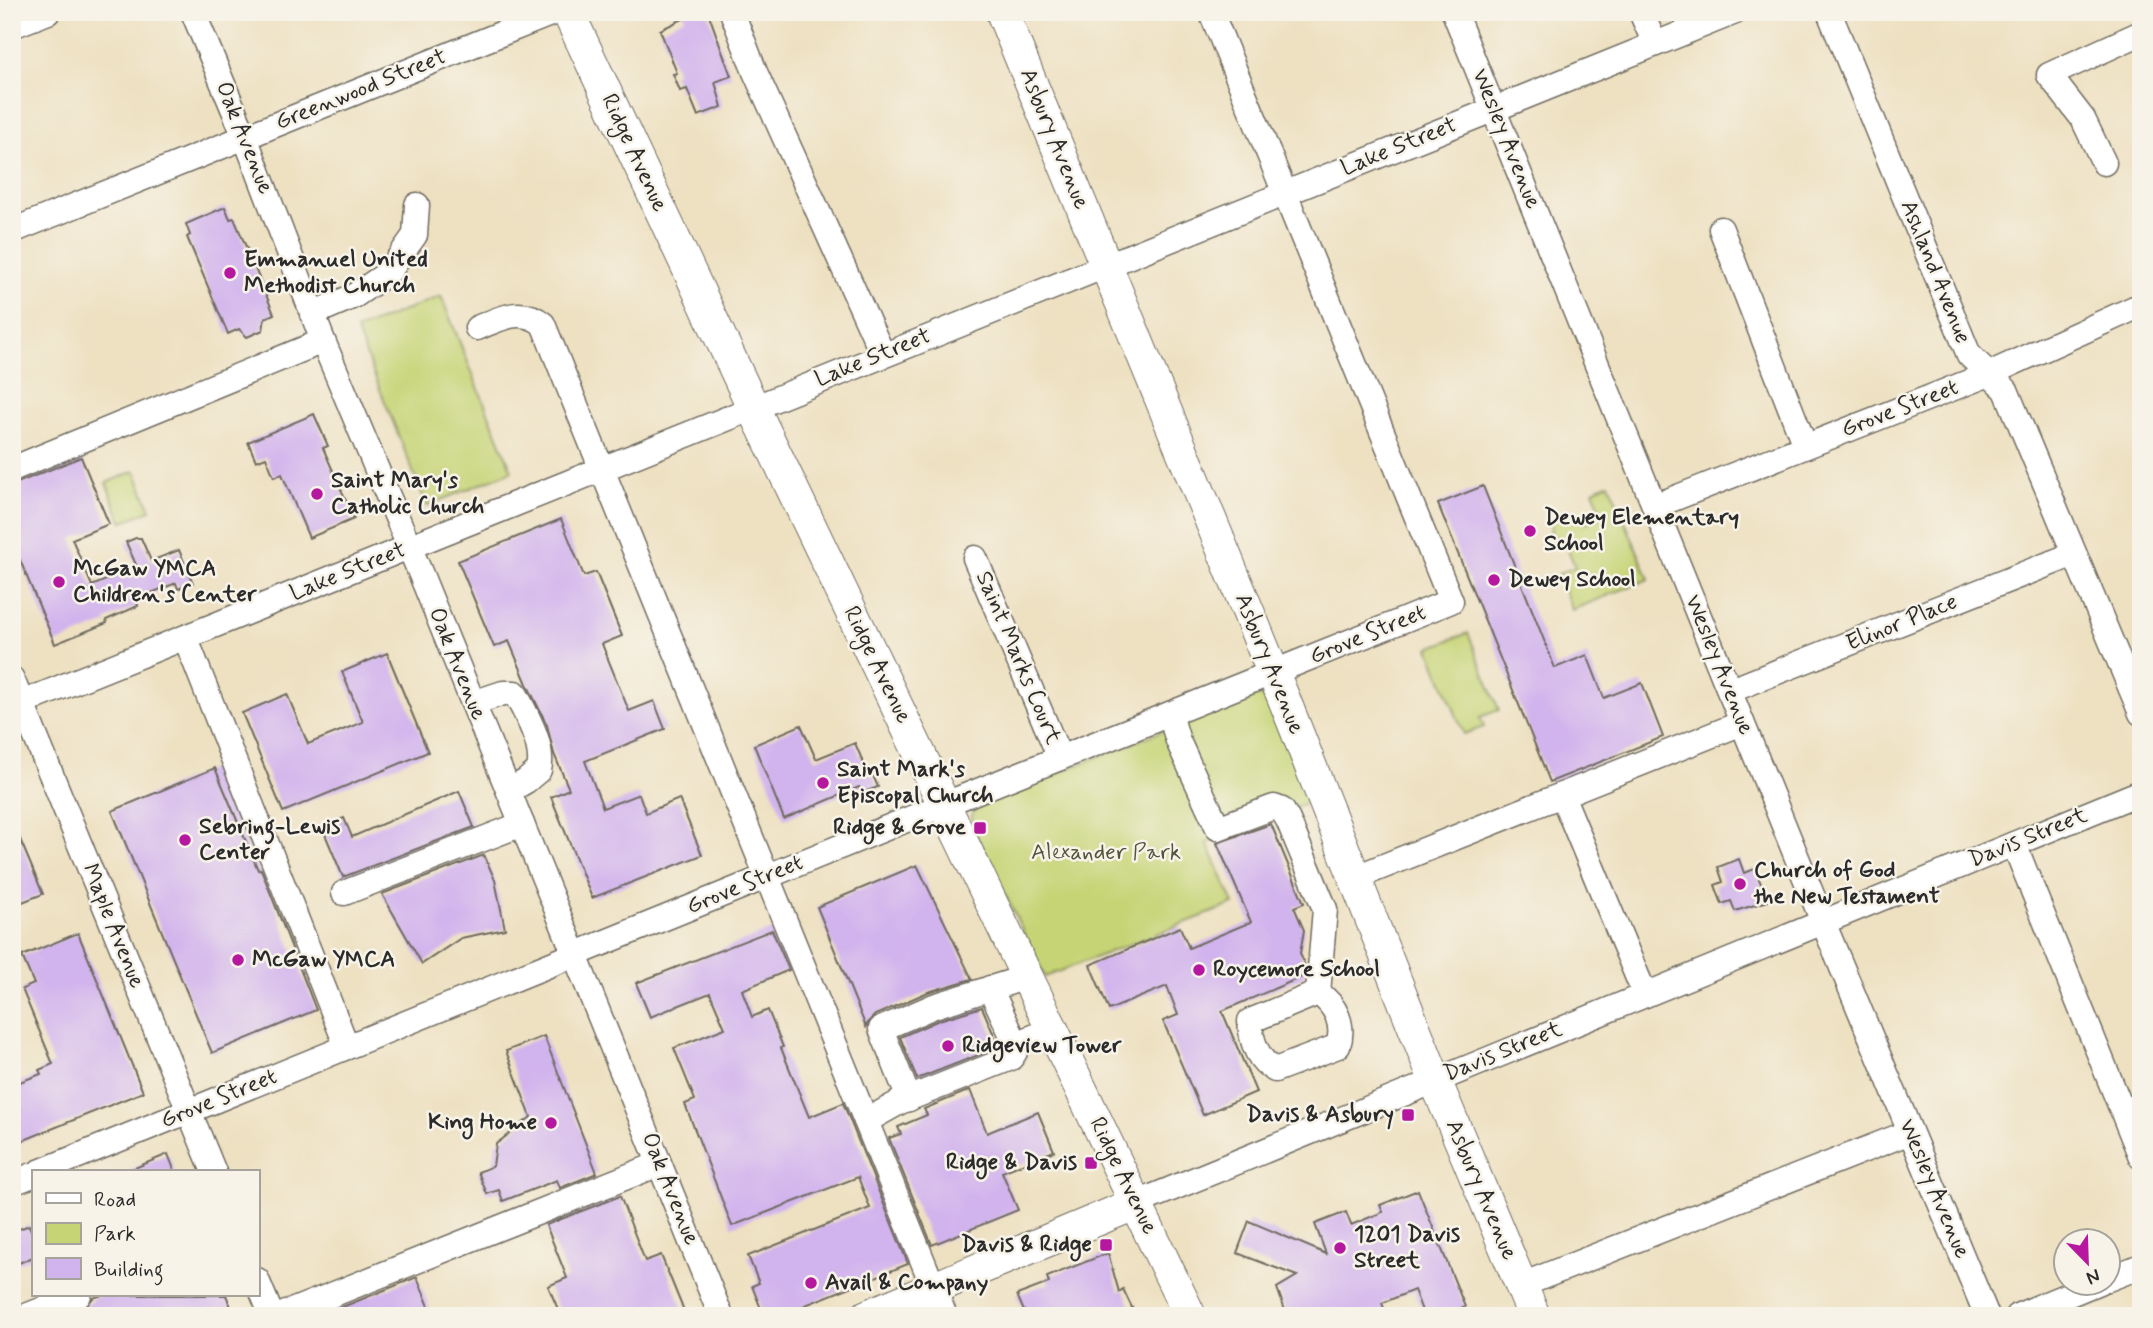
<svg xmlns="http://www.w3.org/2000/svg" width="2153" height="1328" font-family="Mynerve,sans-serif">
<style>
.green{fill:#c6d475;stroke:#788050;stroke-width:2}
.building{fill:#d1b3ed}
.lines{fill:none;stroke-linecap:round;stroke-linejoin:round}
.minor-casing{stroke:#6f6b60;stroke-width:27}
.major-casing{stroke:#6f6b60;stroke-width:34}
.minor{stroke:#fff;stroke-width:24}
.major{stroke:#fff;stroke-width:32}
.poi-dot{fill:#b5179e;stroke:#f7f3e8;stroke-width:2.5}
.labels{text-anchor:middle;dominant-baseline:central;stroke-width:5;stroke-linejoin:round;paint-order:stroke}
.street-label{font-size:23px;fill:#2b2b2b;stroke:#f7f3e8}
.poi-label{font-size:23px;font-weight:bold;fill:#2b2b2b;stroke:#f7f3e8;text-anchor:start}
.park-label{font-size:23px;fill:#52553e;stroke:#f7f3e8}
</style>
<rect width="100%" height="100%" fill="#f7f3e8"/>
<filter id="ink" filterUnits="userSpaceOnUse"><feTurbulence type="fractalNoise" baseFrequency=".0143" numOctaves="2"/><feDisplacementMap in="SourceGraphic" scale="14" xChannelSelector="R" yChannelSelector="G"/><feConvolveMatrix kernelMatrix="1 2 1 2 8 2 1 2 1" color-interpolation-filters="sRGB"/></filter>
<filter id="wash" filterUnits="userSpaceOnUse"><feTurbulence type="fractalNoise" baseFrequency=".00686" numOctaves="4" result="noise"/><feDisplacementMap in="SourceGraphic" scale="28" xChannelSelector="R" yChannelSelector="G"/><feGaussianBlur stdDeviation="1.57" result="paint"/><feColorMatrix in="noise" values="0 0 0 0 0 0 0 0 0 0 0 0 0 0 0 0 0 1.4 0 .05"/><feComposite in="paint" operator="in"/></filter>
<g filter="url(#wash)">
<rect width="100%" height="100%" fill="#eee1c2"/>
<g class="green">
<path d="M441 296 512 471 427 506 356 330Z"/>
<path d="M135 471 151 510 122 522 106 483Z"/>
<path d="M1609 483 1649 579 1572 610 1558 574 1575 567 1565 542 1550 534 1552 520 1572 512 1582 517 1585 523 1603 516 1593 490Z"/>
<path d="M1468 633 1499 710 1480 717 1484 727 1464 734 1429 648Z"/>
<path d="M1259 695 1266 700 1271 707 1309 802 1207 843 1234 904 1045 977 973 828C968 812 977 806 991 800L1246 697Z"/>
</g>
<g id="blocks">
<g class="building">
<path d="M683 12H708L731 76 715 82 722 107 698 116 687 89 680 91 673 74 677 73 660 30 685 18Z"/>
<path d="M225 207 230 219 234 218 274 314 265 318 263 330 247 337 239 329 228 334 187 237 190 235 186 224Z"/>
<path d="M314 414 328 446 323 448 354 519 309 538 282 474 274 477 266 457 256 461 248 442Z"/>
<path d="M81 457 109 524 72 539 92 586 137 567 126 542 136 538H141L151 561 179 550 193 583 178 589 176 583 136 599 138 606 106 620 107 623 55 644 12 541V485Z"/>
<path d="M1483 486 1555 668 1587 655 1604 698 1642 683 1663 737 1550 782 1438 504Z"/>
<path d="M561 519 584 576 596 572 622 636 602 644 629 711 654 701 665 729 585 761 603 808 639 794 646 813 679 799 702 855 592 898 551 797 569 789 554 754 547 725 527 684 509 641 494 647 458 561Z"/>
<path d="M387 653 428 752 283 812 242 713 287 694 308 744 363 722 342 672Z"/>
<path d="M801 725 816 759 855 743 868 774 872 773 878 787 862 793 859 787 784 819 754 745Z"/>
<path d="M215 768 258 870 261 869 316 1010 212 1053 112 811Z"/>
<path d="M459 791 474 827 343 877 322 827 344 818 352 837Z"/>
<path d="M12 820 43 894 12 906Z"/>
<path d="M1271 824 1304 903 1294 907 1304 930 1300 953 1305 966 1304 976 1222 1011 1256 1092 1203 1115 1163 1021 1178 1015 1167 986 1109 1010 1090 965 1180 927 1189 948 1251 922 1217 843Z"/>
<path d="M484 855 495 880 505 929 461 938 422 964 382 894Z"/>
<path d="M1739 859 1744 873 1755 869 1768 901 1735 911 1731 901 1722 904 1715 885 1723 882 1718 867Z"/>
<path d="M917 865 972 979 928 992 875 1015 869 1021 866 1027 817 907Z"/>
<path d="M772 930 789 970 742 990 752 1017 768 1010 783 1047 781 1048 809 1117 843 1103 908 1264 778 1316H764L752 1286 759 1283 748 1256 870 1208 858 1177 732 1226 685 1104 695 1100 674 1048 725 1028 710 993 650 1017 636 983Z"/>
<path d="M78 933 143 1092 12 1145V1085L41 1074 39 1070 53 1064 22 989 34 984 22 956Z"/>
<path d="M982 1007 999 1047 917 1079 900 1037 939 1020Z"/>
<path d="M544 1036 597 1173 560 1188 557 1180 503 1201 499 1190 487 1194 478 1172 493 1166 496 1144 531 1117 506 1051Z"/>
<path d="M970 1090 987 1133 1038 1112 1054 1151 1002 1172 1018 1210 932 1245 889 1138 901 1134 898 1127 927 1115 924 1109Z"/>
<path d="M168 1154 175 1172H125Z"/>
<path d="M1418 1190 1465 1307 1442 1316H1424L1414 1290 1382 1303 1387 1316H1298L1295 1310 1286 1313 1277 1288 1297 1276 1237 1253 1249 1221 1326 1254 1315 1224 1346 1212 1351 1225 1383 1212 1380 1205Z"/>
<path d="M620 1196 645 1261 661 1255 686 1316H561L548 1286 567 1278 546 1225Z"/>
<path d="M29 1225 33 1236V1257L12 1266V1232Z"/>
<path d="M1108 1253 1119 1292 1123 1289 1136 1316H1026L1017 1295 1049 1283 1047 1277Z"/>
<path d="M417 1277 433 1316H320Z"/>
<path d="M102 1295H226L235 1316H67L85 1308 93 1298Z"/>
</g>
</g>
</g>
<g filter="url(#ink)">
<use href="#blocks" fill-opacity="0" stroke="#6f6b60" stroke-width="2"/>
<g class="lines">
<g class="minor-casing">
<g id="minor">
<path d="M193 12 245 137 323 341 422 577 721 1316"/>
<path d="M732 12 755 72 883 355"/>
<path d="M1454 12 1823 922 1987 1316"/>
<path d="M1641 12 1655 44"/>
<path d="M1829 12 1969 355 2006 390 2141 713"/>
<path d="M12 26 48 12"/>
<path d="M2104 163 2083 119 2049 75 2141 33"/>
<path d="M1721 229 1805 446"/>
<path d="M12 231 555 12"/>
<path d="M312 314 354 296 388 273 415 235 417 205"/>
<path d="M477 328C499 319 521 306 543 324L945 1316"/>
<path d="M12 469 323 341"/>
<path d="M1655 506 1989 374 2141 305"/>
<path d="M975 558 1060 758"/>
<path d="M186 639 347 1047"/>
<path d="M12 679 214 1172"/>
<path d="M1729 691 2074 554"/>
<path d="M473 703 503 693H515C526 714 545 746 539 770L526 781 509 791"/>
<path d="M12 707 1735 12"/>
<path d="M1170 714 1178 741 1218 828 1274 807 1282 810 1288 820 1325 909 1318 993"/>
<path d="M1562 795 1645 995"/>
<path d="M2014 844 2141 1157"/>
<path d="M1354 878 1742 723"/>
<path d="M344 893 522 824"/>
<path d="M990 988 1016 1044"/>
<path d="M1318 993C1336 1005 1345 1025 1338 1046L1275 1070C1257 1060 1251 1040 1250 1021Z"/>
<path d="M909 1099 881 1029 934 1006 1027 977"/>
<path d="M866 1121 900 1102 1011 1058 1015 1052 1016 1044 1052 1029"/>
<path d="M39 1172 943 805 1451 601 1211 12"/>
<path d="M12 1183 33 1175"/>
<path d="M1137 1203 2141 792"/>
<path d="M2108 1279 2141 1266"/>
<path d="M257 1280 272 1316"/>
<path d="M1522 1285 1910 1132"/>
<path d="M26 1316 79 1295"/>
<path d="M279 1316 659 1164"/>
<path d="M2017 1316 2099 1282"/>
</g>
</g>
<g class="major-casing">
<g id="major">
<path d="M568 12 753 407 1190 1316"/>
<path d="M1002 12 1284 699 1435 1080 1534 1316"/>
<path d="M867 1316 1137 1203"/>
</g>
</g>
<use href="#minor" class="minor"/>
<use href="#major" class="major"/>
</g>
</g>
<g class="poi-dot">
<circle cx="230" cy="273" r="7"/>
<circle cx="317" cy="494" r="7"/>
<circle cx="1530" cy="531" r="7"/>
<circle cx="1494" cy="580" r="7"/>
<circle cx="59" cy="582" r="7"/>
<circle cx="823" cy="783" r="7"/>
<rect x="973" y="821" width="14" height="14" rx="3.5"/>
<circle cx="185" cy="840" r="7"/>
<circle cx="1740" cy="884" r="7"/>
<circle cx="238" cy="960" r="7"/>
<circle cx="1199" cy="970" r="7"/>
<circle cx="948" cy="1046" r="7"/>
<rect x="1401" y="1108" width="14" height="14" rx="3.5"/>
<circle cx="551" cy="1123" r="7"/>
<rect x="1084" y="1156" width="14" height="14" rx="3.5"/>
<rect x="1099" y="1238" width="14" height="14" rx="3.5"/>
<circle cx="1340" cy="1248" r="7"/>
<circle cx="811" cy="1283" r="7"/>
</g>
<g class="labels">
<g class="street-label">
<text transform="translate(361 90) rotate(-22)">Greenwood Street</text>
<text transform="translate(244 138) rotate(68)">Oak Avenue</text>
<text transform="translate(1054 139) rotate(68)">Asbury Avenue</text>
<text transform="translate(1506 139) rotate(68)">Wesley Avenue</text>
<text transform="translate(1399 147) rotate(-22)">Lake Street</text>
<text transform="translate(634 153) rotate(65)">Ridge Avenue</text>
<text transform="translate(1935 272) rotate(68)">Ashland Avenue</text>
<text transform="translate(873 358) rotate(-22)">Lake Street</text>
<text transform="translate(1900 409) rotate(-21)">Grove Street</text>
<text transform="translate(348 572) rotate(-22)">Lake Street</text>
<text transform="translate(1902 623) rotate(-22)">Elinor Place</text>
<text transform="translate(1368 635) rotate(-22)">Grove Street</text>
<text transform="translate(1018 658) rotate(67)">Saint Marks Court</text>
<text transform="translate(457 664) rotate(68)">Oak Avenue</text>
<text transform="translate(1269 664) rotate(68)">Asbury Avenue</text>
<text transform="translate(877 665) rotate(64)">Ridge Avenue</text>
<text transform="translate(1719 665) rotate(68)">Wesley Avenue</text>
<text transform="translate(2028 838) rotate(-22)">Davis Street</text>
<text transform="translate(745 885) rotate(-22)">Grove Street</text>
<text transform="translate(113 926) rotate(68)">Maple Avenue</text>
<text transform="translate(1503 1052) rotate(-22)">Davis Street</text>
<text transform="translate(219 1099) rotate(-22)">Grove Street</text>
<text transform="translate(1123 1176) rotate(64)">Ridge Avenue</text>
<text transform="translate(670 1189) rotate(68)">Oak Avenue</text>
<text transform="translate(1934 1189) rotate(67)">Wesley Avenue</text>
<text transform="translate(1481 1190) rotate(67)">Asbury Avenue</text>
</g>
<g class="poi-label">
<text x="244" y="260">Emmanuel United<tspan x="244" dy="26">Methodist Church</tspan></text>
<text x="331" y="481">Saint Mary's<tspan x="331" dy="26">Catholic Church</tspan></text>
<text x="1544" y="518">Dewey Elementary<tspan x="1544" dy="26">School</tspan></text>
<text x="73" y="569">McGaw YMCA<tspan x="73" dy="26">Children's Center</tspan></text>
<text x="1508" y="580">Dewey School</text>
<text x="837" y="770">Saint Mark's<tspan x="837" dy="26">Episcopal Church</tspan></text>
<text x="199" y="827">Sebring-Lewis<tspan x="199" dy="26">Center</tspan></text>
<text x="966" y="828" text-anchor="end">Ridge &amp; Grove</text>
<text x="1754" y="871">Church of God<tspan x="1754" dy="26">the New Testament</tspan></text>
<text x="252" y="960">McGaw YMCA</text>
<text x="1213" y="970">Roycemore School</text>
<text x="962" y="1046">Ridgeview Tower</text>
<text x="1394" y="1115" text-anchor="end">Davis &amp; Asbury</text>
<text x="537" y="1123" text-anchor="end">King Home</text>
<text x="1077" y="1163" text-anchor="end">Ridge &amp; Davis</text>
<text x="1354" y="1235">1201 Davis<tspan x="1354" dy="26">Street</tspan></text>
<text x="1092" y="1245" text-anchor="end">Davis &amp; Ridge</text>
<text x="825" y="1283">Avail &amp; Company</text>
</g>
<g class="park-label">
<text x="1106" y="853">Alexander Park</text>
</g>
</g>
<rect width="2153" height="1328" fill="none" stroke="#f7f3e8" stroke-width="42"/>
<rect x="32" y="1170" width="228" height="126" fill="#f7f3e8" stroke="#a5a39c" stroke-width="2"/>
<rect x="46" y="1193" width="35" height="10" fill="#ffffff" stroke="#a5a39c" stroke-width="2"/>
<text x="94" y="1206" font-size="21" fill="#2b2b2b">Road</text>
<rect x="46" y="1223" width="35" height="21" fill="#c6d475" stroke="#a5a39c" stroke-width="2"/>
<text x="94" y="1240" font-size="21" fill="#2b2b2b">Park</text>
<rect x="46" y="1258" width="35" height="21" fill="#d1b3ed" stroke="#a5a39c" stroke-width="2"/>
<text x="94" y="1276" font-size="21" fill="#2b2b2b">Building</text>
<g transform="translate(2087 1262) rotate(157)"><circle r="33" fill="#f7f3e8" stroke="#a5a39c" stroke-width="2"/>
<path d="M0-5L12 26L0 18L-12 26Z" fill="#b5179e"/>
<text y="-10" font-size="19" font-weight="bold" text-anchor="middle" fill="#2b2b2b">N</text>
</g>
</svg>
